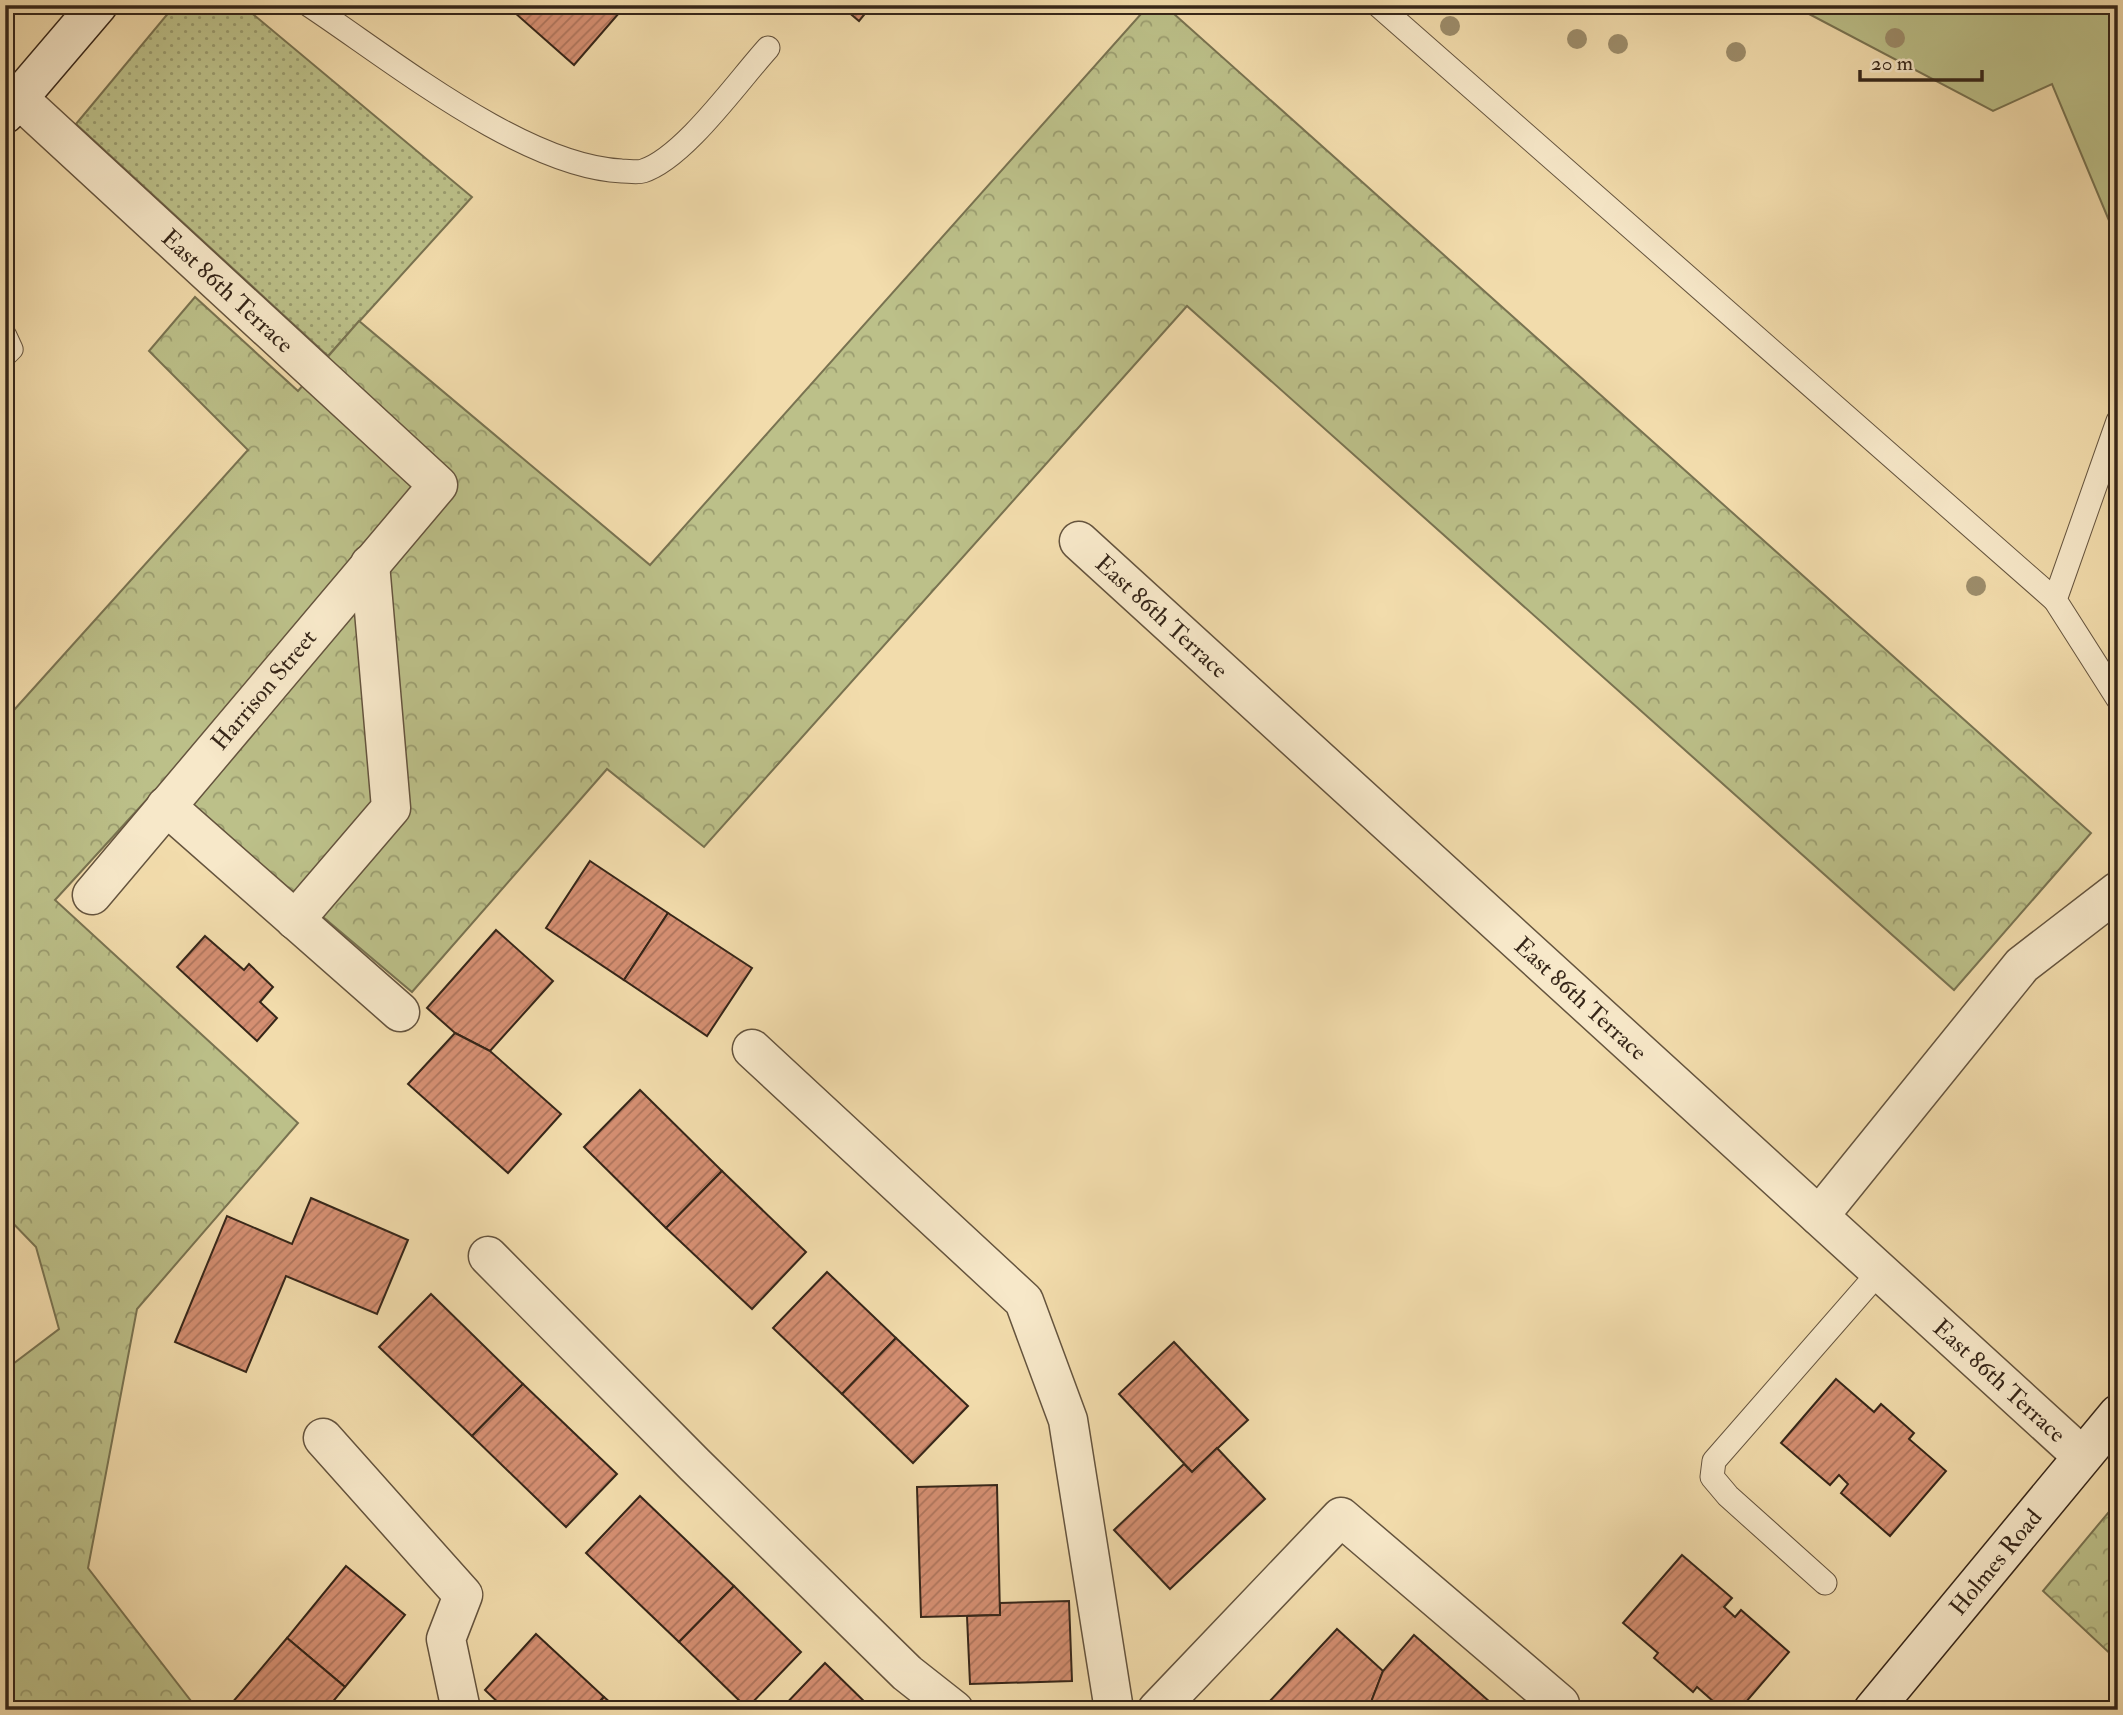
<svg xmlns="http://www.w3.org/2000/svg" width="2123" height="1715" font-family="'IM FELL Double Pica',serif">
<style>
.grass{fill:url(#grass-dots);stroke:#797351;stroke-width:2}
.forest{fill:url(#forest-crowns);stroke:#797351;stroke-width:2}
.pitch{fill:#bcc089;stroke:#797351;stroke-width:2}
.building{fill:url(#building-hatch);stroke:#362619;stroke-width:2}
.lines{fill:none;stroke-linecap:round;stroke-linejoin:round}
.lane-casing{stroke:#65543e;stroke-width:25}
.street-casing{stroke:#65543e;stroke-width:41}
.secondary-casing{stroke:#362619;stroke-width:41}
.lane{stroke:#f7e8c9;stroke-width:23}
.street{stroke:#f7e8c9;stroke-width:38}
.secondary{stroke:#f7e8c9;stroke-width:38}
.tree{fill:#9d8d6b}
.labels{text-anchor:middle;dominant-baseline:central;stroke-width:5;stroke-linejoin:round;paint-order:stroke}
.street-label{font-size:24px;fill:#362619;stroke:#f7e8c9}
</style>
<defs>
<pattern id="grass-dots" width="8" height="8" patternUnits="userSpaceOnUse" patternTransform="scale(1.75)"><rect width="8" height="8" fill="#bcc089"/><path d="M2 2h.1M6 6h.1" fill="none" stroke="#9a9c6f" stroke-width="1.8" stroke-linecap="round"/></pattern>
<pattern id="forest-crowns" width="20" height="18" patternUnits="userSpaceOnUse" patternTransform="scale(1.75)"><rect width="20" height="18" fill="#bcc089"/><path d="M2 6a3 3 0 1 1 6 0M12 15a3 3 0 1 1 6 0" fill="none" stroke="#9a9c6f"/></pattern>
<pattern id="building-hatch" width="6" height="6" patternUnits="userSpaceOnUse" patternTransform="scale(1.75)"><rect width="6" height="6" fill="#d58f72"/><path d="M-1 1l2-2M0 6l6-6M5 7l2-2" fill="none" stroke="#ae755d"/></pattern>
</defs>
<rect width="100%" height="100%" fill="#f2dcac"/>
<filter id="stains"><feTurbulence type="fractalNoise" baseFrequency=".00286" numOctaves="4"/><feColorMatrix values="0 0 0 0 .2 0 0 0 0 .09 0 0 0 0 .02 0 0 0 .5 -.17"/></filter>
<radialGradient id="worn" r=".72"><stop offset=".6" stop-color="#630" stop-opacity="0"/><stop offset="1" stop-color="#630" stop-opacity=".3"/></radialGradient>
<path class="grass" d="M175 5H242L472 197 328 356 76 124Z"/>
<g class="forest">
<path d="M1149 5H1164L2091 833 1954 990 1187 306 704 847 607 769 412 992 163 782 55 900 298 1123 137 1309 88 1568 198 1710H23L5 1692V1370L59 1329 36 1247 5 1215V720L248 450 149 351 195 297 298 391 359 321 650 565Z"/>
<path d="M2118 1501V1661L2043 1591Z"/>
</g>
<path class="pitch" d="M1792 5H2118V242L2052 84 1993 111Z"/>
<g class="building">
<path d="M506 5H626L574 65Z"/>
<path d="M840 5H872L859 21Z"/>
<path d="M590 861 668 913 624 980 546 928Z"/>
<path d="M668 913 752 968 707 1036 624 980Z"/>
<path d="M496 930 553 981 490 1051 455 1033 427 1008Z"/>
<path d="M205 936 244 970 249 964 273 987 260 1002 277 1018 257 1041 177 967Z"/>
<path d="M455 1033 490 1051 561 1114 508 1173 408 1084Z"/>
<path d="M640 1090 722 1171 666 1228 584 1147Z"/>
<path d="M722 1171 806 1252 752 1309 666 1228Z"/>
<path d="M311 1198 408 1240 377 1314 286 1276 246 1372 175 1342 227 1216 292 1244Z"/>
<path d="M827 1272 896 1338 842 1394 773 1328Z"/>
<path d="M431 1294 523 1384 472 1436 379 1347Z"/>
<path d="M896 1338 968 1406 913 1463 842 1394Z"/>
<path d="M1174 1342 1248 1420 1192 1472 1119 1394Z"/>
<path d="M1836 1379 1874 1412 1881 1404 1914 1433 1909 1439 1946 1471 1890 1536 1841 1493 1848 1484 1839 1475 1830 1485 1781 1443Z"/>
<path d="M523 1384 617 1474 566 1527 472 1436Z"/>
<path d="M1217 1448 1265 1499 1170 1589 1114 1530 1184 1464 1192 1472Z"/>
<path d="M997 1485 1000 1615 921 1617 917 1487Z"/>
<path d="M640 1496 734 1586 679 1642 586 1553Z"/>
<path d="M1682 1555 1732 1598 1724 1607 1735 1617 1741 1610 1789 1652 1739 1710H1723L1697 1687 1693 1692 1654 1658 1658 1653 1623 1623Z"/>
<path d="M346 1566 405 1615 345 1687 287 1638Z"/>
<path d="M734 1586 801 1652 747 1708 679 1642Z"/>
<path d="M1069 1601 1072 1681 970 1684 967 1616 1000 1615V1603Z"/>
<path d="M1337 1629 1383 1671 1368 1710H1276L1268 1703Z"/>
<path d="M536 1634 604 1697 592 1710H506L485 1690Z"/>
<path d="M1414 1635 1499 1710H1368L1383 1671Z"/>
<path d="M287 1638 345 1687 326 1710H226Z"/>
<path d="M825 1663 873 1710H780Z"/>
<path d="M604 1697 619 1710H592Z"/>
<path d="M1268 1703 1276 1710H1261Z"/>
</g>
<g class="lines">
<g class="lane-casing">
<g id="lane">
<path d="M309 5C392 60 524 167 622 171 628 171 637 173 643 171 684 158 738 81 768 48"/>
<path d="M1378 5 2055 600"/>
<path d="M5 336 11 349 5 355"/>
<path d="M2118 421 2055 600 2118 699"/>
<path d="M1825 1583 1728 1496 1712 1477 1714 1461 1880 1271"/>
</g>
</g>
<g class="street-casing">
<g id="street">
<path id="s1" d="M18 98 438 485 92 895"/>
<path id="s2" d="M1079 541 2082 1456"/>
<path d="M166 806 400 1012"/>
<path d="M295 920 391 808 370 564"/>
<path d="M752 1049 1024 1301 1068 1420 1114 1710"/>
<path d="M1819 1216 2022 965 2118 891"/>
<path d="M488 1256 694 1464 907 1673 954 1710"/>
<path d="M323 1438 463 1595 446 1639 461 1710"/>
<path d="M1157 1710 1341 1517 1560 1704"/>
</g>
</g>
<g class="secondary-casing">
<g id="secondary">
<path d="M5 114 98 5"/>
<path id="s3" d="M1873 1710 2118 1414"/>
</g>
</g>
<use href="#lane" class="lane"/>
<use href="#street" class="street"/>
<use href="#secondary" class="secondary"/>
</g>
<g class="tree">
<circle cx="1450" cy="26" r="10"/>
<circle cx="1895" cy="38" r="10"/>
<circle cx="1577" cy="39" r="10"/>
<circle cx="1618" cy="44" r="10"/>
<circle cx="1736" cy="52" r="10"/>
<circle cx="1976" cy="586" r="10"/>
</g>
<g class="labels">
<g class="street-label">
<text stroke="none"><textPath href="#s1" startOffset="285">East 86th Terrace</textPath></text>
<text stroke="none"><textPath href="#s2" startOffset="112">East 86th Terrace</textPath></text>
<text transform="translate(264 690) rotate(-50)">Harrison Street</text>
<text stroke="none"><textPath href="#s2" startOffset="679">East 86th Terrace</textPath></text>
<text stroke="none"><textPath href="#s2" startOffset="1246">East 86th Terrace</textPath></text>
<text stroke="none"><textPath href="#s3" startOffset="192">Holmes Road</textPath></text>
</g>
</g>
<rect width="2123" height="1715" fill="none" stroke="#f2dcac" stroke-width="28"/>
<rect x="7" y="7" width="2109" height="1701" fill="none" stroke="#362619" stroke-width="3.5"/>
<rect x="14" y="14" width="2095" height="1687" fill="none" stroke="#362619" stroke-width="2"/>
<path d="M1860 70v10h122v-10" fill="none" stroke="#362619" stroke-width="3.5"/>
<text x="1871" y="70" font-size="21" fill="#362619" stroke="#f7e8c9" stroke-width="5" paint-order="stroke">20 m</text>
<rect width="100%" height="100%" filter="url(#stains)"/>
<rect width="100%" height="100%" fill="url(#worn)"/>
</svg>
